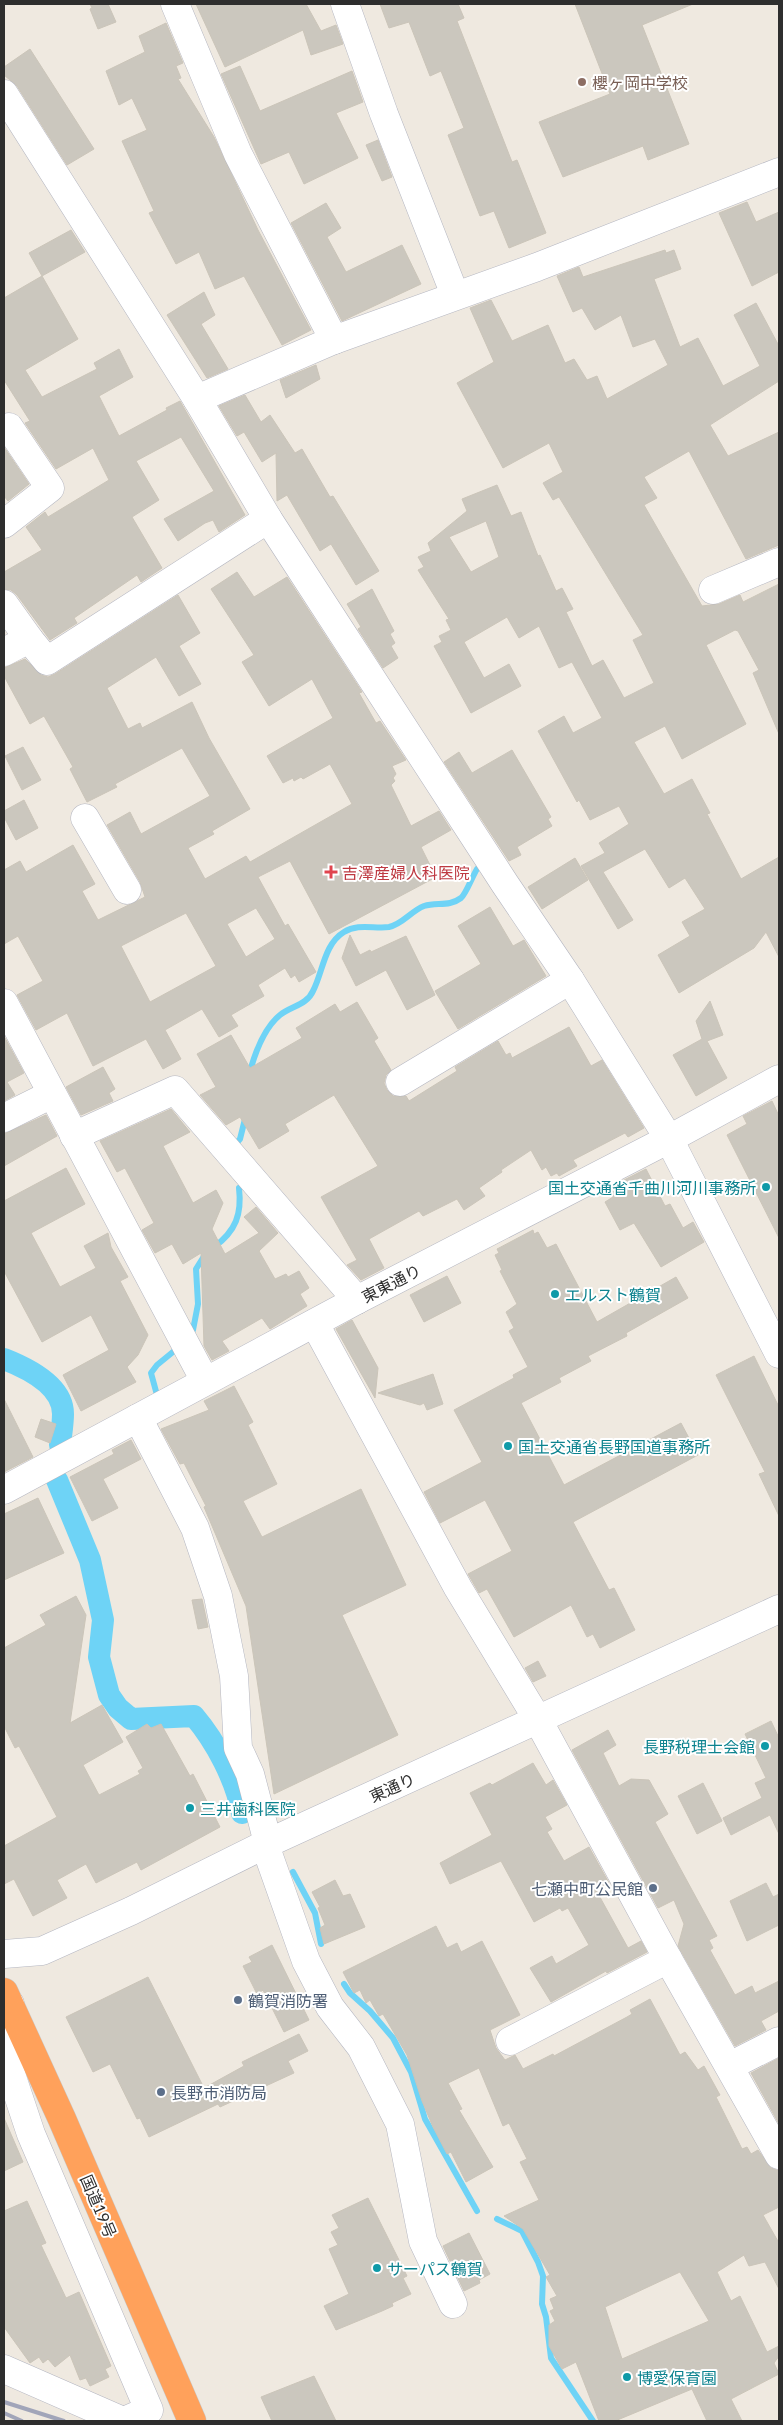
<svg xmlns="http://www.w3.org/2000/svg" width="783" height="2425" font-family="Lato,'Noto Sans JP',sans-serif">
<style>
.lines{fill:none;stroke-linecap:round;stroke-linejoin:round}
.stream{stroke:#6ed3f6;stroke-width:6}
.canal{stroke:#6ed3f6;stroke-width:22}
.building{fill:#cbc7be;stroke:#cbc5b9;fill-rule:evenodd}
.minor-casing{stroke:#b4b6c1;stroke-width:29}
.highway-casing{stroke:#c9c9c9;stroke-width:29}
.minor{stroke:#fff;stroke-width:28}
.highway{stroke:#ffa15b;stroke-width:28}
.rail{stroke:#a1a5b9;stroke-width:4}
.education-dot{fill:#8d6e63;stroke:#fff;stroke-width:2}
.health-dot{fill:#e0444e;stroke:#fff;stroke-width:2}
.culture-dot{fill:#0f9aa8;stroke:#fff;stroke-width:2}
.service-dot{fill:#5c6f8a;stroke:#fff;stroke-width:2}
.labels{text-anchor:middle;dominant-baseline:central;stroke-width:4;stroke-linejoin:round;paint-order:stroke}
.education-label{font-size:16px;fill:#785e54;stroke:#fff;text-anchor:start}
.health-label{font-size:16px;fill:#be3a42;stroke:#fff;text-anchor:start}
.culture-label{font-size:16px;fill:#0d838f;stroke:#fff;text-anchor:start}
.street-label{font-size:16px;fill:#2e2e2e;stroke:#fff}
.service-label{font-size:16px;fill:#4e5e75;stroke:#fff;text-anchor:start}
</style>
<rect width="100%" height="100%" fill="#efe9e0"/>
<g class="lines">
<g class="stream">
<path d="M249 1075C254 1056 264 1028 280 1015 291 1006 307 1005 313 991 323 972 324 944 344 932 358 923 374 929 389 927 403 924 411 911 424 906 437 902 449 907 461 898 466 894 472 877 477 869"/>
<path d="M233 1147 240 1139 246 1115"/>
<path d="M214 1247C236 1231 242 1214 239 1188"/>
<path d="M190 1335 193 1330 198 1304 196 1269 206 1253"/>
<path d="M157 1395 151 1373 157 1365 179 1347"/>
<path d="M293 1872 315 1913 321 1944"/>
<path d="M344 1984 350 1993 370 2011 393 2038 411 2072 425 2119 477 2211"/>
<path d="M497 2219 522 2231 538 2262 543 2276 542 2304 546 2317 551 2358 593 2421"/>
</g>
<g class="canal">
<path d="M4 1359C27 1368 63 1385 63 1414 63 1424 61 1435 60 1445"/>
<path d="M57 1480 90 1560 103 1620 99 1657 109 1695 118 1708 131 1719 194 1716C216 1742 236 1780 242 1813"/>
</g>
</g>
<g class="building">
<path d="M90 4H108L116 22 98 29 90 9 92 8Z"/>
<path d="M196 4H306L321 31 336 25 343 44 311 55 303 30 225 67Z"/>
<path d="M380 4H458L464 18 457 21 512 162 517 160 546 233 509 248 494 211 480 216 448 135 464 128 441 71 430 76 409 22 389 28Z"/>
<path d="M575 4H693L642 25 689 144 648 160 643 146 563 177 539 122 610 94Z"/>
<path d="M166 23 183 63 176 66 181 78 178 79 214 137 258 230 311 330 282 345 244 276 215 289 199 252 176 264 149 213 154 211 122 141 147 130 132 98 119 105 106 71 145 52 139 36Z"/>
<path d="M30 49 94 149 67 165 17 86 4 75V67Z"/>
<path d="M240 66 260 111 352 71 363 102 336 113 358 158 304 184 289 152 261 164 221 74Z"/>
<path d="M378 140 392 177 382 181 366 145Z"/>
<path d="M747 202 756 222 779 212V272L752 286 719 213Z"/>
<path d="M326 203 341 228 327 237 346 272 402 245 421 284 342 321 291 223Z"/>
<path d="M71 230 85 252 42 276 78 339 25 370 42 397 97 369 94 363 119 349 133 377 99 396 119 436 167 410 166 408 180 401 245 515 219 532 213 520 205 523 178 541 164 519 214 491 181 437 136 461 159 500 132 517 162 568 141 582 137 575 74 618 77 623 50 640 17 595 11 590 4 589V572L42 550 26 527 45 512 48 517 109 480 93 448 56 469 25 423 30 421 4 380V298L42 276 29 253Z"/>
<path d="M665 250 666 253 674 250 681 269 654 279 680 347 698 338 723 386 760 366 734 315 756 303 779 346V381L710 425 728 456 779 432V545L746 559 689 451 644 477 657 498 644 505 702 606 719 604 740 595 743 602 779 584V734L753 673 759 670 738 631 735 630 706 645 746 724 682 759 665 726 634 742 664 794 692 779 710 813 707 814 741 879 779 857V957L766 932 754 948 679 993 658 955 690 936 682 922 705 909 685 878 669 888 645 849 603 872 633 920 618 929 581 866 605 853 599 843 629 824 619 806 590 820 579 800 577 802 538 731 564 716 573 733 602 718 572 662 559 668 539 626 519 638 507 617 464 642 484 678 509 664 521 686 471 713 434 646 442 642 439 636 451 630 446 620 449 619 418 570 424 567 418 557 431 551 428 543 467 511 462 499 497 485 511 516 521 512 538 556 540 555 556 591 562 588 573 609 566 612 592 666 603 660 624 698 654 683 633 640 643 635 559 497 553 500 543 483 563 472 549 443 503 468 457 383 494 362 470 308 491 300 512 341 548 325 565 363 574 359 587 380 597 376 607 399 668 365 655 339 633 347 621 315 595 330 582 308 573 312 557 276 579 267 583 277ZM486 521 499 557 471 572 449 537Z"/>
<path d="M204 292 215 315 201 324 228 369 207 378 167 315Z"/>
<path d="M316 365 320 379 286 398 280 380Z"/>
<path d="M245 395 261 422 270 415 295 453 302 449 330 497 333 496 379 571 356 585 331 544 320 551 287 495 277 501 276 453 262 462 244 432 237 436 219 406Z"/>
<path d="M4 447 29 484 8 501 4 496Z"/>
<path d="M237 572 254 597 287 577 362 692 359 693 376 723 380 721 406 760 392 766 396 774 393 778 395 781 391 785 411 826 439 811 451 830 421 847 436 877 329 934 290 861 258 877 285 926 288 924 316 972 299 982 295 975 291 978 285 968 258 985 264 996 231 1015 238 1026 219 1037 202 1009 165 1030 181 1059 163 1069 146 1039 93 1066 67 1013 36 1030 17 995 43 981 18 936 4 944V870L20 861 26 872 73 845 95 884 82 891 98 920 145 897 140 882 107 825 130 812 141 834 210 796 182 748 115 784 117 787 87 802 70 769 73 767 44 716 30 724 4 676V668L25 659 41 675 48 677 55 674 178 595 200 633 179 646 201 684 179 696 156 657 107 688 128 729 140 723 142 728 192 702 209 738 250 809 212 831 214 834 188 848 205 879 246 856 250 862 352 804 330 764 303 779 301 777 294 781 293 778 283 783 267 756 333 718 312 679 269 706 242 662 254 655 211 589ZM256 908 275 939 246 957 227 924ZM186 913 216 966 150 1002 121 946Z"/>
<path d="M372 589 394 631 390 634 395 643 391 646 398 658 383 668 358 629 361 627 347 604Z"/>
<path d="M23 747 41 780 22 790 5 756Z"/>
<path d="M512 750 551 817 548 819 552 826 517 847 521 855 509 861 444 762 459 752 472 773Z"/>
<path d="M24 800 38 828 16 840 4 817V811Z"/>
<path d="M575 858 588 880 542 909 528 887Z"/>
<path d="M490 907 513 946 524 940 546 976 458 1029 435 991 481 964 458 926Z"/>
<path d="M350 935 360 955 370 950 371 952 406 936 435 995 407 1010 386 970 356 986 342 958Z"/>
<path d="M710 1001 723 1035 707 1041 727 1078 696 1096 673 1055 702 1039 696 1021Z"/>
<path d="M357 1002 378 1038 374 1041 391 1070 386 1075 384 1083 387 1090 393 1096H406L409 1101 457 1071 455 1067 498 1041 506 1055 510 1053 512 1058 569 1027 591 1066 602 1060 644 1128 628 1137 625 1133 573 1160 577 1166 559 1176 557 1173 551 1176 546 1167 542 1170 531 1150 501 1170 502 1172 479 1188 485 1196 464 1210 457 1199 423 1216 419 1211 369 1239 384 1268 361 1280 347 1265 357 1260 321 1197 378 1166 334 1095 285 1124 289 1131 259 1149 240 1117 226 1125 200 1095 216 1087 197 1054 231 1035 250 1068 302 1038 296 1028 335 1004 340 1012Z"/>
<path d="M4 1036 24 1073 7 1082 15 1095 4 1101Z"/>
<path d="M103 1067 115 1089 109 1093 113 1101 81 1115 66 1087Z"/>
<path d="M772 1101 779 1116V1238L727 1135 747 1124 743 1116Z"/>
<path d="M171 1109 190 1132 163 1146 193 1203 216 1190 223 1203 212 1229 225 1254 259 1233 244 1217 256 1207 278 1233 259 1251 275 1279 286 1274 288 1277 299 1271 309 1288 300 1294 307 1306 270 1329 262 1318 222 1341 229 1351 212 1360 204 1346 201 1253 183 1264 172 1244 155 1253 142 1230 154 1223 125 1168 117 1172 100 1141Z"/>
<path d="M46 1115 57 1136 4 1166V1134Z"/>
<path d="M66 1168 85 1204 31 1233 60 1287 96 1268 84 1246 108 1233 111 1247 128 1277 120 1281 148 1335 138 1355 127 1367 136 1382 81 1411 63 1375 109 1350 91 1315 42 1342 4 1271V1201Z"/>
<path d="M646 1169 665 1206 670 1204 683 1228 693 1222 704 1242 661 1267 634 1223 620 1230 605 1202 613 1197 611 1193 622 1186 620 1182Z"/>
<path d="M533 1230 534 1234 538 1232 547 1248 556 1244 597 1322 676 1277 688 1298 626 1333 627 1336 588 1356 591 1361 559 1378 561 1382 521 1403 564 1485 681 1423 698 1455 573 1522 609 1590 614 1588 635 1630 600 1648 593 1634 587 1637 571 1605 514 1637 487 1589 479 1593 468 1574 512 1551 485 1500 440 1523 424 1492 482 1462 454 1410 514 1378 513 1375 528 1367 509 1331 514 1328 506 1312 517 1304 500 1271 502 1270 495 1255 499 1253 497 1249Z"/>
<path d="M447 1276 461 1303 424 1322 410 1295Z"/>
<path d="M352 1320 378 1368 375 1398 336 1329Z"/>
<path d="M754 1356 779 1407V1516L759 1474 765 1472 716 1375Z"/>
<path d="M433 1374 443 1404 427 1410 424 1403 420 1405 378 1393Z"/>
<path d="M234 1386 253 1422 248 1425 277 1484 243 1501 262 1537 361 1489 406 1585 342 1615 398 1735 274 1794 246 1606 204 1507 206 1506 184 1463 180 1464 161 1429 209 1410 204 1401Z"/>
<path d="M4 1399 33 1457 4 1472Z"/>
<path d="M41 1419 56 1424 50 1443 35 1437Z"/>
<path d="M131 1440 141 1459 103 1479 118 1508 92 1521 70 1477 114 1454 112 1450Z"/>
<path d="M38 1498 64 1553 4 1580V1514Z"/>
<path d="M76 1596 86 1615 70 1723 102 1705 123 1742 83 1765 99 1795 140 1774 138 1771 143 1768 126 1737 147 1724 151 1728 161 1724 190 1776 193 1774 220 1827 141 1870 137 1862 96 1883 86 1864 57 1880 67 1898 33 1916 14 1879 4 1884V1846L57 1817 19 1746 15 1748 4 1726V1648L46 1625 40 1615Z"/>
<path d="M202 1599 208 1627 198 1629 192 1600Z"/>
<path d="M538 1661 546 1676 533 1682 525 1668Z"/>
<path d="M771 1721 779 1738V1834L770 1815 731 1835 723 1818 762 1798 755 1783 766 1778 745 1734Z"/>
<path d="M608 1730 616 1745 603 1753 619 1786 631 1779 649 1780 668 1814 655 1822 717 1936 709 1940 713 1948 710 1950 735 1995 752 1986 755 1993 779 1981V2011L761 2021 766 2030 735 2046 678 1946 684 1924 674 1900 658 1908 572 1750Z"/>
<path d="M533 1763 546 1785 553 1780 567 1805 545 1817 552 1829 547 1832 564 1861 589 1847 609 1883 596 1890 628 1948 641 1941 647 1952 607 1973 606 1971 551 2002 530 1968 552 1956 556 1964 589 1945 568 1908 562 1911 560 1908 534 1922 501 1861 450 1884 440 1863 492 1835 470 1793 490 1783 492 1785Z"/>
<path d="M703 1783 722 1821 697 1834 678 1796Z"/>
<path d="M335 1880 343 1896 350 1894 365 1927 324 1944 320 1928 325 1925 318 1908 320 1907 312 1892Z"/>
<path d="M766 1883 773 1897 779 1894V1925L747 1941 730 1901Z"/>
<path d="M436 1926 447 1948 457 1943 461 1952 482 1941 520 2015 490 2030 496 2048 505 2060 515 2055 523 2069 553 2054 554 2056 627 2017 632 2014 630 2010 650 1999 680 2055 685 2052 698 2070 704 2066 720 2095 716 2097 742 2149 747 2147 751 2154 758 2150 771 2168 779 2171V2207L763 2215 779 2243V2289L765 2262 749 2266 744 2255 717 2272 731 2301 740 2296 767 2352 779 2346V2356L774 2363 779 2374 731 2399 742 2421H707L692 2389 615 2421H599L576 2362 562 2369 549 2346V2325L555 2321 550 2311 554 2309 550 2299 557 2296 546 2277 550 2275 523 2229 504 2216 539 2200 520 2162 527 2159 509 2123 503 2126 479 2068 448 2083 462 2109 459 2110 493 2167 466 2182 451 2152 447 2154 433 2127 422 2101 407 2055 383 2014 379 2016 370 2000 366 2003 360 1990 354 1993 343 1972ZM680 2272 709 2321 622 2359 605 2307Z"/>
<path d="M272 1945 309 2020 284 2032 263 1990 257 1994 243 1966 252 1962 249 1957Z"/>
<path d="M148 1977 204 2088 244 2066 242 2062 299 2034 308 2051 288 2061 294 2073 220 2107 218 2104 149 2137 140 2118 137 2119 110 2064 93 2072 66 2017Z"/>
<path d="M779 2058V2124L751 2073Z"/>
<path d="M4 2118 23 2162 4 2171Z"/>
<path d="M368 2198 407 2276 403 2278 411 2294 392 2303 393 2306 382 2311 336 2330 324 2306 349 2294 329 2249 338 2245 331 2232 339 2228 332 2215Z"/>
<path d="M27 2201 46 2243 41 2245 66 2298 79 2292 111 2366 105 2369 109 2377 90 2386 86 2378 80 2380 70 2355 55 2367 48 2359 43 2363 39 2357 30 2363 4 2327V2211Z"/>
<path d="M469 2233 490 2274 479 2280 480 2283 464 2291 443 2246Z"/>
<path d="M314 2376 336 2421H272L261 2397Z"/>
</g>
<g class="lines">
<g class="minor-casing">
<g id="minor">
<path d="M175 4 238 154 334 340"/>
<path d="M345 4 384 114 455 295"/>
<path d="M4 94 197 399 268 519 505 884 570 980 669 1139 779 1354"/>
<path d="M197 399 334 340 537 267 779 172"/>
<path d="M4 429 9 427 50 488 4 524"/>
<path d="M713 590 779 562"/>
<path d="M4 604 29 639"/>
<path d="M4 652 29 639 47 661 268 519"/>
<path d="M85 818 127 890"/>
<path d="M4 1003 205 1381"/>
<path d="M400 1082 570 980"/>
<path d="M4 1118 52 1094"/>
<path d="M74 1136 175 1090 357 1300"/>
<path d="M315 1324 458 1588 538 1720 668 1959 779 2155"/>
<path d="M138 1418 195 1528 218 1596 234 1676 238 1748 250 1774 268 1843"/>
<path d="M4 1490 357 1300 669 1139 779 1079"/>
<path d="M265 1845 306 1961 330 2007 361 2047 400 2124 423 2241 453 2304"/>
<path d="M4 1954 42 1951 131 1911 268 1843 779 1609"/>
<path d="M10 2004 7 2062 31 2134 149 2410 124 2421"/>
<path d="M510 2041 668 1959"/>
<path d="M730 2066 779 2041"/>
<path d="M4 2369 123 2421"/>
</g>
</g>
<g class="highway-casing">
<path id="highway" d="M4 1992 62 2119 192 2421"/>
</g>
<use href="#minor" class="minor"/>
<use href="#highway" class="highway"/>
<g class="rail">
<path d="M4 2402 64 2421"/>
<path d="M4 2413 22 2421"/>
</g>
</g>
<circle class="education-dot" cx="582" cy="82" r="5"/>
<path class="health-dot" d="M328.5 864.5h5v5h5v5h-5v5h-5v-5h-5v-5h5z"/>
<g class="culture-dot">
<circle cx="766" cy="1187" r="5"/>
<circle cx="555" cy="1294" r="5"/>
<circle cx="508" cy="1446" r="5"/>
<circle cx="765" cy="1746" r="5"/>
<circle cx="190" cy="1808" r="5"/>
<circle cx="377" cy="2268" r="5"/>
<circle cx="627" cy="2377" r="5"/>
</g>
<g class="service-dot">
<circle cx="653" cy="1888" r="5"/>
<circle cx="238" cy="2000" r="5"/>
<circle cx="161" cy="2092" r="5"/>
</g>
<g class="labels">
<g class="education-label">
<text x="592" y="82">櫻ヶ岡中学校</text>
</g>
<g class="health-label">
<text x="342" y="872">吉澤産婦人科医院</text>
</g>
<g class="culture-label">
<text x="756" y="1187" text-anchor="end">国土交通省千曲川河川事務所</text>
<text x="565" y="1294">エルスト鶴賀</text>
<text x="518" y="1446">国土交通省長野国道事務所</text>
<text x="755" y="1746" text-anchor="end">長野税理士会館</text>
<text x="200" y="1808">三井歯科医院</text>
<text x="387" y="2268">サーパス鶴賀</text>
<text x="637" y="2377">博愛保育園</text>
</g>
<g class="street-label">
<text transform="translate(391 1283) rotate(-27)">東東通り</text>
<text transform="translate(392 1787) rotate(-24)">東通り</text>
<text transform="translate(99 2206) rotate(67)">国道19号</text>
</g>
<g class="service-label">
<text x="643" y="1888" text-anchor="end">七瀬中町公民館</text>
<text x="248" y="2000">鶴賀消防署</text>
<text x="171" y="2092">長野市消防局</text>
</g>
</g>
<rect width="783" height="2425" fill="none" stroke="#2e2e2e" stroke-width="10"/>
</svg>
